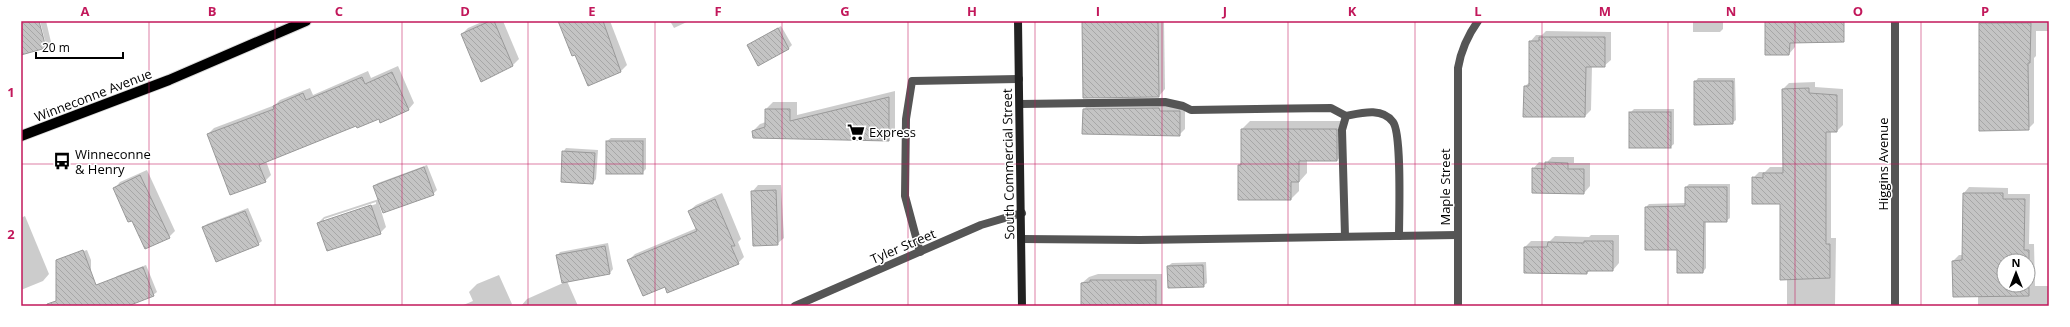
<svg xmlns="http://www.w3.org/2000/svg" width="2070" height="327" font-family="'Open Sans',sans-serif">
<style>
.shadow{fill:#0003;fill-rule:evenodd}
.building{fill:url(#building-back-hatch);stroke:#999;fill-rule:evenodd}
.lines{fill:none;stroke-linecap:round;stroke-linejoin:round}
.primary-casing{stroke:#dbdbdb;stroke-width:12}
.lane{stroke:#555;stroke-width:8}
.street{stroke:#555;stroke-width:8}
.secondary{stroke:#222;stroke-width:8}
.primary{stroke:#000;stroke-width:10}
.grid{fill:none;stroke:#c2185b;stroke-width:1;stroke-opacity:0.55}
.labels{text-anchor:middle;dominant-baseline:central;stroke-width:3;stroke-linejoin:round;paint-order:stroke}
.street-label{font-size:13px;fill:#000;stroke:#fff}
.poi-label{font-size:13px;fill:#000;stroke:#fff;text-anchor:start}
.neatline{fill:none;stroke:#c2185b;stroke-width:1.5}
.grid-label{font-size:13px;text-anchor:middle;font-weight:bold;fill:#c2185b}
</style>
<defs>
<pattern id="building-back-hatch" width="6" height="6" patternUnits="userSpaceOnUse"><rect width="6" height="6" fill="#c4c4c4"/><path d="M-1 5l2 2M0 0l6 6M5-1l2 2" fill="none" stroke="#a7a7a7"/></pattern>
</defs>
<rect width="100%" height="100%" fill="#fff"/>
<g class="shadow">
<path d="M21 21H38L44 45H46L40 21H46L51 42 46 47 21 53Z"/>
<path d="M484 21H503L519 59 513 65 482 80 462 34 468 28Z"/>
<path d="M559 21H610L627 65 621 71 575 54Z"/>
<path d="M670 21H689L674 28Z"/>
<path d="M1084 21H1164L1165 89 1159 96Z"/>
<path d="M1693 21H1723V29L1720 32H1693Z"/>
<path d="M1766 21H1844L1795 42V47L1789 54Z"/>
<path d="M1980 21H2049V31H2036V56L2034 58V123L2028 129 1980 130Z"/>
<path d="M781 26 792 45 788 49 748 45Z"/>
<path d="M1546 31 1611 32V60L1604 66H1592L1591 110 1585 116 1525 86 1530 82V42L1536 35H1542Z"/>
<path d="M398 66 414 103 408 110 356 125 266 161 271 175 265 181 208 134 214 128 275 105 280 100 310 88 313 95 368 71 371 78Z"/>
<path d="M1698 78H1735L1736 120 1732 123 1695 82Z"/>
<path d="M1815 82V87L1843 89V125L1837 131H1831V238H1836L1835 306H1787V279L1781 203 1753 178 1759 172H1765L1770 167H1784L1783 89 1789 83Z"/>
<path d="M895 91V133L888 140 753 131 760 124 766 122V109L773 102H797V115Z"/>
<path d="M1090 103 1185 106V129L1179 135 1084 109Z"/>
<path d="M1634 109H1674V144L1670 147 1630 113Z"/>
<path d="M1250 121H1344L1345 153 1337 160H1307V173L1299 182V191L1291 199 1239 165 1242 162V129Z"/>
<path d="M611 138H646V169L643 172 607 141Z"/>
<path d="M566 148 598 150 596 179 593 183 563 152Z"/>
<path d="M1552 157H1574V163H1590V186L1584 193 1533 169 1539 162 1546 163Z"/>
<path d="M427 165 437 190 433 194 379 204 386 227 380 233 318 223 324 217 379 199 374 186 378 183ZM376 202V204L324 221V219Z"/>
<path d="M147 170 175 231 169 237 133 219 114 189 120 182Z"/>
<path d="M1689 184H1730V218L1726 221H1706V268L1703 272 1678 249 1646 207 1649 204 1686 203V187Z"/>
<path d="M758 185H781L784 238 777 244 752 192Z"/>
<path d="M1969 187 2008 188V194H2030L2029 244H2034L2035 286H2049V306H1978V296L1953 261 1959 255H1963L1964 193ZM2004 261H2028V285H2004Z"/>
<path d="M722 193 741 239 738 242 744 257 738 263 665 286 629 260 635 254 697 228 689 211 696 205Z"/>
<path d="M248 208 262 241 258 244 203 228 207 224Z"/>
<path d="M25 216 49 274 43 281 21 290V218Z"/>
<path d="M1591 235H1619V263L1613 270H1590L1587 273 1525 272V247L1531 241H1550L1555 236 1589 237Z"/>
<path d="M608 243 613 269 610 273 567 281 578 306H521L527 299 563 283 557 256 560 252Z"/>
<path d="M87 250 91 260V306H57V260Z"/>
<path d="M1206 262 1207 283 1203 286 1168 266 1172 263Z"/>
<path d="M146 265 157 292 153 295 124 306 114 279 117 276Z"/>
<path d="M1098 274H1162V306H1082V283L1089 277Z"/>
<path d="M499 275 512 304 510 306H461L473 301 469 292 477 284Z"/>
</g>
<g class="building">
<path d="M21 21H39L46 48 21 55Z"/>
<path d="M490 21H494L513 66 481 82 461 34Z"/>
<path d="M558 21H603L621 72 588 86 575 55 572 56Z"/>
<path d="M1082 21H1158L1159 97 1083 98Z"/>
<path d="M1765 21H1844V42L1790 43 1789 55H1765Z"/>
<path d="M1979 23H2031L2030 63H2028L2029 130 1979 131Z"/>
<path d="M778 28 789 49 758 66 747 45Z"/>
<path d="M1539 37H1605V67H1586L1585 117H1523L1524 86H1529V41H1539Z"/>
<path d="M392 72 409 110 380 123 379 119 357 128 356 126 259 165 266 182 230 195 207 134 274 109 273 106 303 93 306 100 362 77 365 84Z"/>
<path d="M1694 81H1733V124L1694 125Z"/>
<path d="M1809 88V93L1837 95V132H1826V244H1830V278L1780 280V204H1752V177L1763 178V173H1783L1782 89Z"/>
<path d="M889 97V141L753 138 752 131 765 127V109H790V121Z"/>
<path d="M1159 108 1160 111H1180V136L1082 134 1083 109Z"/>
<rect x="1629" y="112" width="42" height="36"/>
<path d="M1241 129H1337V161H1299V182H1291V200H1238V165H1241Z"/>
<rect x="606" y="141" width="37" height="33"/>
<path d="M562 151 595 153 593 184 561 182Z"/>
<path d="M1545 162 1568 163V169H1584V194L1532 193V168L1545 169Z"/>
<path d="M424 167 434 195 383 213 373 186Z"/>
<path d="M140 175 170 238 145 249 132 221 128 222 113 188Z"/>
<path d="M1685 187H1727V222H1704L1703 273H1677V250H1645V207L1685 206Z"/>
<path d="M776 190 778 245 753 246 751 191Z"/>
<path d="M1963 193H2003V199H2025L2024 250H2029V296L1953 297 1952 261 1962 260ZM2004 261H2028V285H2004Z"/>
<path d="M715 199 735 246H731L739 264 667 293 665 287 643 296 627 260 697 231 688 211Z"/>
<path d="M371 205 381 234 327 251 317 223Z"/>
<path d="M245 211 259 245 216 262 202 227Z"/>
<path d="M1584 241H1613V271H1587V274L1524 273V247H1547L1548 242 1584 243Z"/>
<path d="M605 246 610 274 562 283 556 255Z"/>
<path d="M83 250 96 285 143 267 154 296 128 306H47V304L56 301V260Z"/>
<path d="M1203 265 1204 287 1168 288 1167 266Z"/>
<path d="M1090 280H1156V306H1081V283L1090 282Z"/>
</g>
<g class="lines">
<g class="primary-casing">
<path id="primary" d="M21 136 169 80 306 21"/>
</g>
<g class="lane">
<path d="M1020 104 1165 102 1183 106 1191 110 1331 108 1346 116"/>
<path d="M1345 236 1342 130 1346 116C1361 113 1382 107 1393 122 1402 134 1399 216 1399 236"/>
<path d="M1022 239 1140 240 1457 235"/>
<path d="M920 252 905 196 906 119 912 81 1019 79"/>
</g>
<g class="street">
<path d="M1895 21V306"/>
<path d="M795 306 981 225 1022 213"/>
<path d="M1458 306V68C1461 50 1468 35 1478 21"/>
</g>
<path class="secondary" d="M1018 21 1022 306"/>
<use href="#primary" class="primary"/>
</g>
<path class="grid" d="M149 21V306M275 21V306M402 21V306M528 21V306M655 21V306M782 21V306M908 21V306M1035 21V306M1162 21V306M1288 21V306M1415 21V306M1542 21V306M1668 21V306M1795 21V306M1921 21V306M21 164H2049"/>
<defs>
<g id="supermarket-bare" transform="scale(1.38)"><path d="M-6-5.5h2.5l.6 2H6L4.5 2H-2.5L-4.4-4H-6ZM-1.5 3.2a1.3 1.3 0 1 0 .1 0ZM3 3.2a1.3 1.3 0 1 0 .1 0Z" fill="#000" stroke="#fff" stroke-width="2.5" paint-order="stroke"/></g>
<g id="bus-bare" transform="scale(1.38)"><path d="M-5-6H5V4H4V6H2V4H-2V6H-4V4H-5ZM-3.5-4V0h7V-4ZM-3.5 1.2v1.5H-2V1.2ZM2 1.2v1.5H3.5V1.2Z" fill="#000" stroke="#fff" stroke-width="2.5" paint-order="stroke"/></g>
</defs>
<g fill-rule="evenodd">
<use href="#supermarket-bare" x="856" y="132"/>
<use href="#bus-bare" x="62" y="161"/>
</g>
<g class="labels">
<g class="street-label">
<text transform="translate(93 95) rotate(-21)">Winneconne Avenue</text>
<text transform="translate(1008 164) rotate(-91)">South Commercial Street</text>
<text transform="translate(1883 164) rotate(-90)">Higgins Avenue</text>
<text transform="translate(1445 187) rotate(-90)">Maple Street</text>
<text transform="translate(903 246) rotate(-23)">Tyler Street</text>
</g>
<g class="poi-label">
<text x="869" y="132">Express</text>
<text x="75" y="154">Winneconne<tspan x="75" dy="15">&amp; Henry</tspan></text>
</g>
</g>
<rect width="2070" height="327" fill="none" stroke="#ffffff" stroke-width="44"/>
<g transform="translate(2016 273)"><circle r="19" fill="#ffffff" stroke="#999999"/>
<path d="M0-3L7 15L0 10L-7 15Z" fill="#000000"/>
<text y="-6" font-size="11" font-weight="bold" text-anchor="middle" fill="#000000">N</text>
</g>
<path d="M36 52v6h87v-6" fill="none" stroke="#000000" stroke-width="2"/>
<text x="42" y="52" font-size="12" fill="#000000" stroke="#ffffff" stroke-width="3" paint-order="stroke">20 m</text>
<rect x="22" y="22" width="2026" height="283" class="neatline"/>
<g class="grid-label">
<text x="85" y="16">A</text>
<text x="212" y="16">B</text>
<text x="339" y="16">C</text>
<text x="465" y="16">D</text>
<text x="592" y="16">E</text>
<text x="718" y="16">F</text>
<text x="845" y="16">G</text>
<text x="972" y="16">H</text>
<text x="1098" y="16">I</text>
<text x="1225" y="16">J</text>
<text x="1352" y="16">K</text>
<text x="1478" y="16">L</text>
<text x="1605" y="16">M</text>
<text x="1731" y="16">N</text>
<text x="1858" y="16">O</text>
<text x="1985" y="16">P</text>
<text x="11" y="97">1</text>
<text x="11" y="239">2</text>
</g>
</svg>
